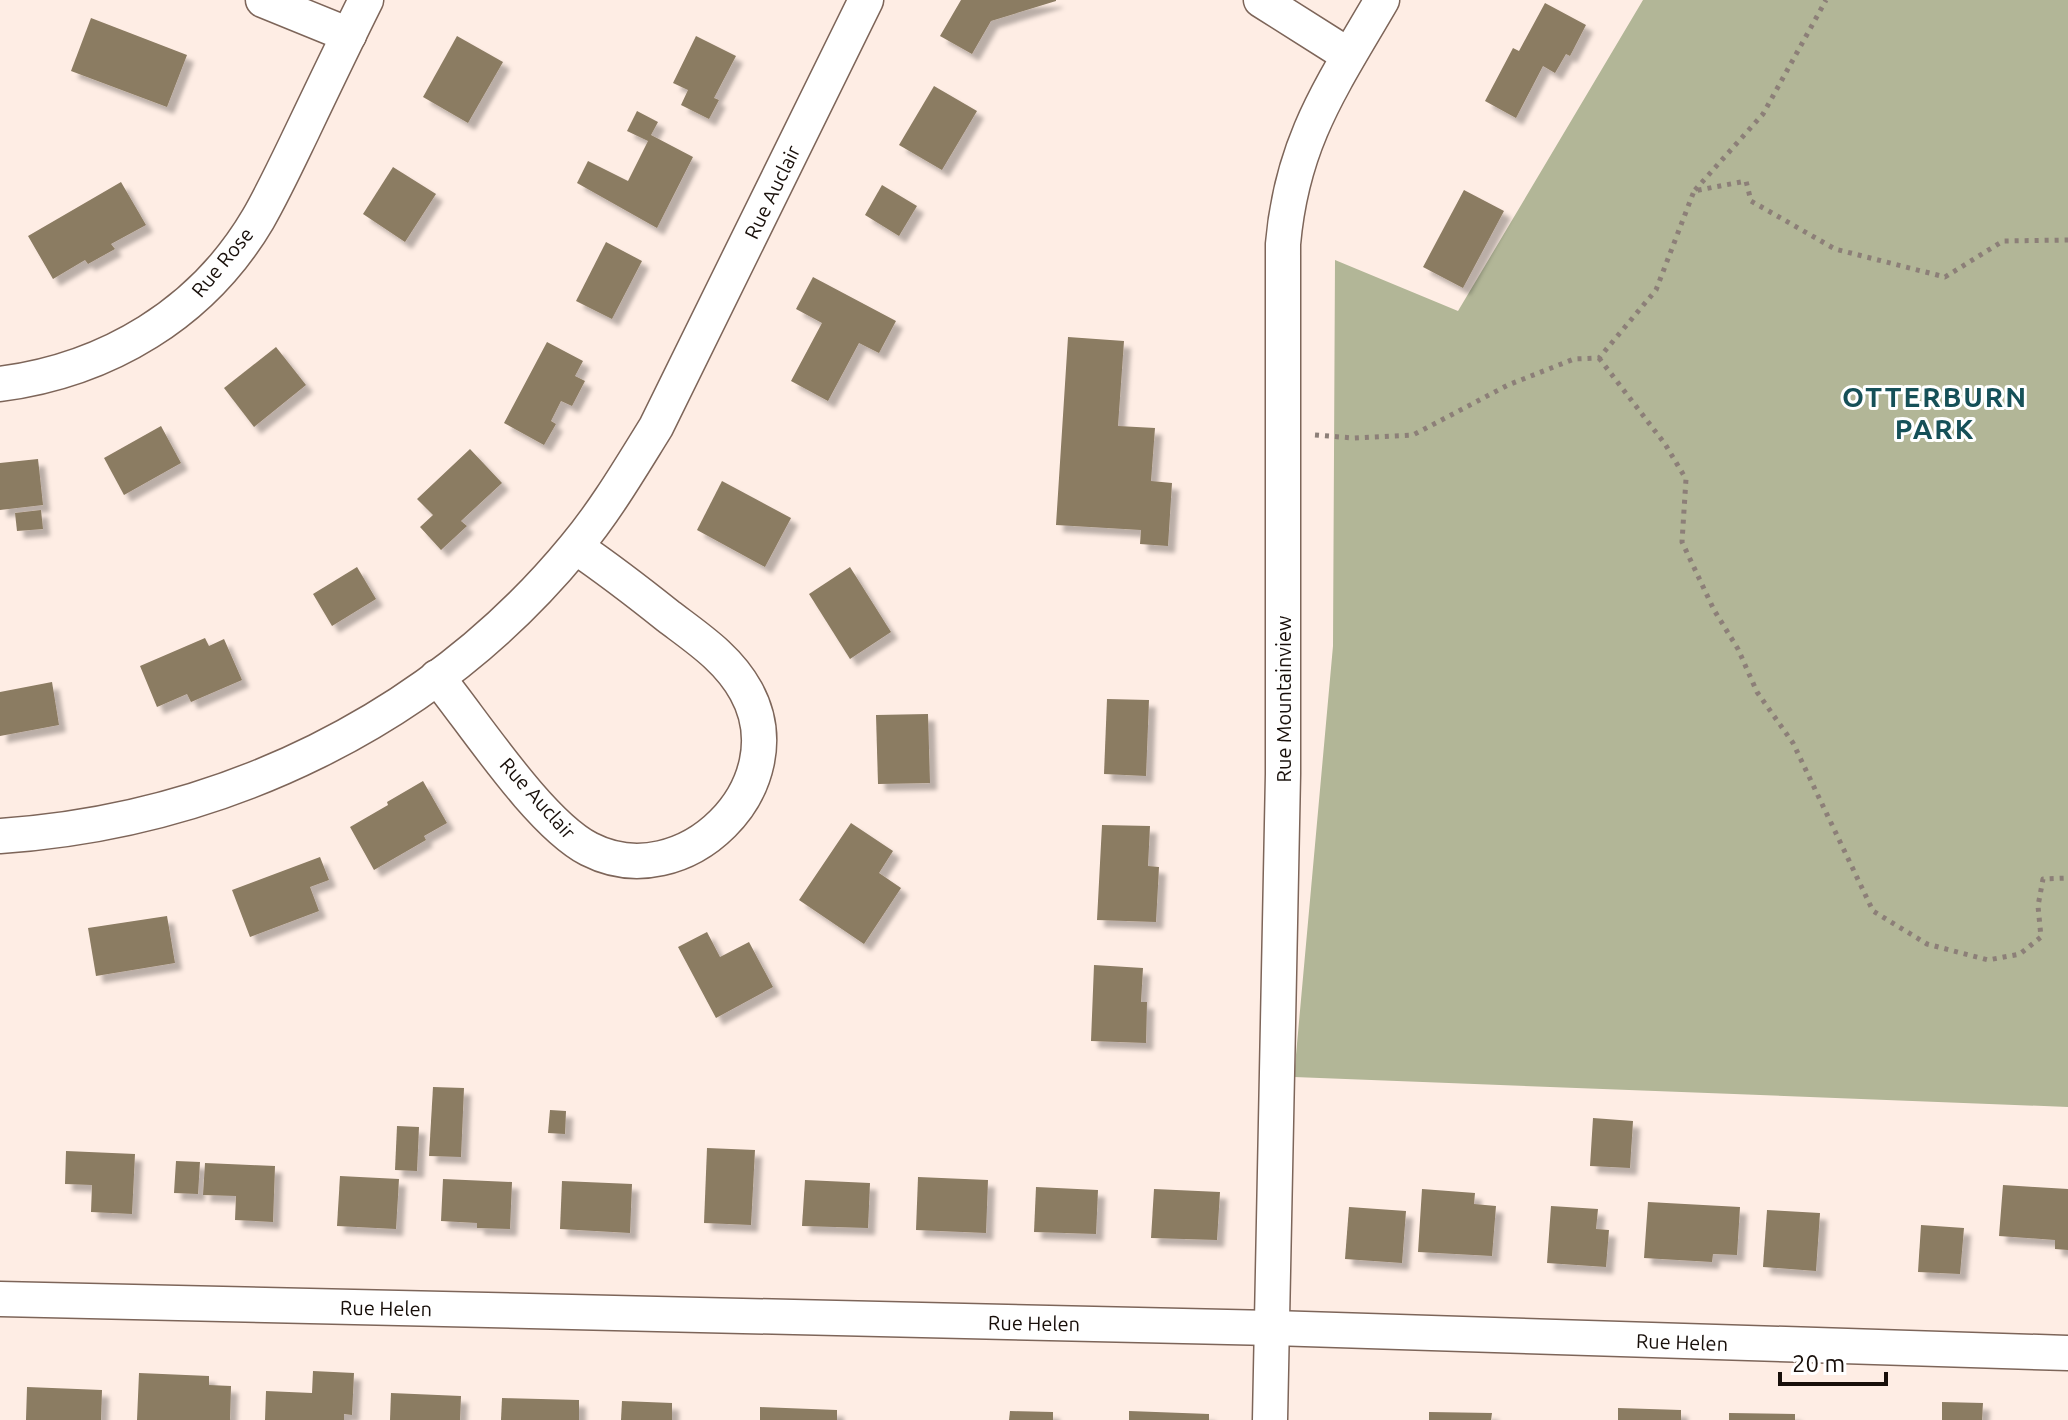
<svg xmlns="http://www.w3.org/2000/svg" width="2068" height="1420" font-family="Ubuntu,sans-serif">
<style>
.forest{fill:#b2b697}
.building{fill:#8b7b62;filter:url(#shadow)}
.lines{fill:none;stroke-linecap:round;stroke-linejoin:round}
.minor-casing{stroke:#7d6559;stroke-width:37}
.path{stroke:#8c7f78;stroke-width:5;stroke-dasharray:4 6;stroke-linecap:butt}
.minor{stroke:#fff;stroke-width:34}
.labels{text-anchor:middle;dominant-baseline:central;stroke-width:6;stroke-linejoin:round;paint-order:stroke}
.street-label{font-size:20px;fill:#180f0a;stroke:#fff}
.district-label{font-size:28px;font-weight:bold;letter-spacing:2px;fill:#155058;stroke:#fff}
</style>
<defs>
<filter id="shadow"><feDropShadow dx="7" dy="7" stdDeviation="2" flood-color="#0004"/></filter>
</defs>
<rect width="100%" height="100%" fill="#feede4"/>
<path class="forest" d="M1643 0H2068V1107L1294 1077 1333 646 1335 260 1458 311Z"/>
<g class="building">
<path d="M961 0H1056V1L991 21 972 54 940 36Z"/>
<path d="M1545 3 1586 25 1570 56 1566 54 1555 73 1543 66 1516 118 1485 101 1513 48 1519 51Z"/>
<path d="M91 18 187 55 167 107 71 71Z"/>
<path d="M457 36 503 62 468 123 423 97Z"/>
<path d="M696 36 736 56 714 98 719 100 709 119 681 105 688 90 673 83Z"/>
<path d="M934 86 977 111 942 170 899 145Z"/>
<path d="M637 111 658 122 651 135 693 157 657 228 577 183 588 161 628 181 648 141 627 131Z"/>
<path d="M393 167 436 194 405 242 363 214Z"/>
<path d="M121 182 146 225 111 244 115 249 88 264 85 260 53 279 28 236Z"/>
<path d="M882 185 917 206 899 236 865 215Z"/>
<path d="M1464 190 1504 211 1463 288 1423 267Z"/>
<path d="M606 242 642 261 612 319 576 301Z"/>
<path d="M813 277 896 321 879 353 859 343 828 401 791 381 822 323 796 309Z"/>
<path d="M1068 337 1124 341 1118 426 1155 428 1151 481 1172 483 1168 546 1140 544 1141 530 1056 525Z"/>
<path d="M547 342 583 361 575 376 585 381 572 406 561 401 551 421 556 424 544 445 504 423Z"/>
<path d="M276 347 306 385 254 427 224 388Z"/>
<path d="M161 426 181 463 124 495 104 458Z"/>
<path d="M470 449 502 483 461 521 467 526 441 550 420 527 433 515 417 499Z"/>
<path d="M38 459 43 505 0 510V463Z"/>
<path d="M722 481 791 518 765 567 697 530Z"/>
<path d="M41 510 43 529 17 531 15 513Z"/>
<path d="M357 567 376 599 332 626 313 594Z"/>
<path d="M850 567 891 632 850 659 809 594Z"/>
<path d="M205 638 209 646 224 639 242 680 191 702 187 694 157 707 140 666Z"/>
<path d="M52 682 59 725 0 736V692Z"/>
<path d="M1107 699 1149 700 1146 776 1104 774Z"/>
<path d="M928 714 930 783 878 784 876 715Z"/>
<path d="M423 781 447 823 424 836 426 840 374 870 350 827 388 805 387 802Z"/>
<path d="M851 823 893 851 879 873 901 888 864 944 799 900Z"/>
<path d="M1102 825 1150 826 1148 866 1159 867 1156 922 1097 920Z"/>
<path d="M320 857 329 880 310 887 319 911 250 937 232 890Z"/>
<path d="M167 916 175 963 96 976 88 928Z"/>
<path d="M707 932 720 957 749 942 773 987 716 1018 678 947Z"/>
<path d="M1094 965 1143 968 1141 1002H1147L1146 1043 1091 1041Z"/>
<path d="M433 1087 464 1088 461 1157 429 1156Z"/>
<path d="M550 1110 566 1111 565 1134 548 1133Z"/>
<path d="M1593 1118 1633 1121 1630 1168 1590 1166Z"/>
<path d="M397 1126 419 1127 417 1171 395 1170Z"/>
<path d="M707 1148 755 1150 751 1225 704 1223Z"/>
<path d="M66 1151 135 1154 132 1214 91 1212 92 1185 65 1184Z"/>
<path d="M176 1161 200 1162 198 1194 174 1193Z"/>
<path d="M205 1163 275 1166 273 1222 235 1220 236 1196 203 1195Z"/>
<path d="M340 1176 399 1179 396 1229 337 1226Z"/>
<path d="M918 1177 988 1180 986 1233 916 1230Z"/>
<path d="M443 1179 512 1182 510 1229 477 1228V1223L441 1221Z"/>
<path d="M805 1180 870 1183 868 1228 802 1226Z"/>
<path d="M562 1181 632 1184 630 1233 560 1229Z"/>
<path d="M2003 1185 2068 1189V1250L2055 1249V1240L1999 1236Z"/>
<path d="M1036 1187 1098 1190 1096 1234 1034 1232Z"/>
<path d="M1154 1189 1220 1192 1217 1240 1151 1238Z"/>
<path d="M1422 1189 1475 1193 1474 1204 1496 1206 1492 1256 1418 1252Z"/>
<path d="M1648 1202 1740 1207 1737 1255 1713 1254 1712 1262 1644 1258Z"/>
<path d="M1551 1206 1598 1209 1596 1229 1609 1230 1606 1267 1547 1263Z"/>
<path d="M1349 1207 1406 1211 1402 1263 1345 1259Z"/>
<path d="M1767 1210 1820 1213 1816 1271 1763 1267Z"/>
<path d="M1921 1225 1964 1228 1960 1274 1918 1272Z"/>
<path d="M313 1371 354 1373 352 1415 344 1414V1420H265L266 1391 312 1393Z"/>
<path d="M139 1373 209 1376V1385L231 1386 230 1420H137Z"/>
<path d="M27 1387 102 1390 101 1420H26Z"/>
<path d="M391 1393 461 1396 460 1420H390Z"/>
<path d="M502 1398 579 1400V1420H501Z"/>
<path d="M622 1401 672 1403V1420H621Z"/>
<path d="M1942 1402 1983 1403 1982 1420H1942Z"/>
<path d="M760 1407 837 1410V1420H760Z"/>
<path d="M1618 1408 1681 1410V1420H1618Z"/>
<path d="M1010 1411 1053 1412V1420H1009Z"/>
<path d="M1129 1411 1209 1414V1420H1129Z"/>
<path d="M1429 1412 1492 1413 1491 1420H1429Z"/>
<path d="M1729 1413 1795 1414V1420H1729Z"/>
</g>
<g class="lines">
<g class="minor-casing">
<g id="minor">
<path d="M263 0 349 35"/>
<path d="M1261 0 1348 55"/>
<path d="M0 384C107 370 202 314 258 219 274 191 288 161 302 132 323 88 344 44 366 0"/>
<path d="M437 677C475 724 539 823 589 849 684 898 798 785 746 691 728 658 697 638 668 616 638 592 608 569 576 547"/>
<path d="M0 836C222 821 432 721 575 547 606 510 631 467 656 427L866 0"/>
<path d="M0 1299 1273 1328 2068 1353"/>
<path d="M1270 1420 1283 774V244C1292 141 1332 86 1382 0"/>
</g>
</g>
<g class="path">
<path d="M1695 190 1763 114 1826 0"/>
<path d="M1599 358 1665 444 1686 479 1682 542 1714 610 1738 649 1757 692 1793 743 1873 911 1927 944 1988 960 2020 954 2041 937 2038 906 2043 879 2068 878"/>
<path d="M1315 435 1353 438 1413 435 1508 385 1574 359 1599 358 1656 290 1694 191 1746 181 1751 201 1835 249 1945 277 2003 241 2068 240"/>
</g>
<use href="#minor" class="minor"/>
</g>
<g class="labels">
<g class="street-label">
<text transform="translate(772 192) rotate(-64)">Rue Auclair</text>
<text transform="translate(222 262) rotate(-50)">Rue Rose</text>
<text transform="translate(1283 699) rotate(-90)">Rue Mountainview</text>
<text transform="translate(538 798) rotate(48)">Rue Auclair</text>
<text transform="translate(386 1308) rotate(1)">Rue Helen</text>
<text transform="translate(1034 1323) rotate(1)">Rue Helen</text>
<text transform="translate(1682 1342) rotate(2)">Rue Helen</text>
</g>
<g class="district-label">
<text x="1935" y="396">OTTERBURN<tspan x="1935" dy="32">PARK</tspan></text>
</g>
</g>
<path d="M1780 1372v12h106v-12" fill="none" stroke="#180f0a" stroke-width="4"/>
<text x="1792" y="1372" font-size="24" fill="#180f0a" stroke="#ffffff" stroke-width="6" paint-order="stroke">20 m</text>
</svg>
